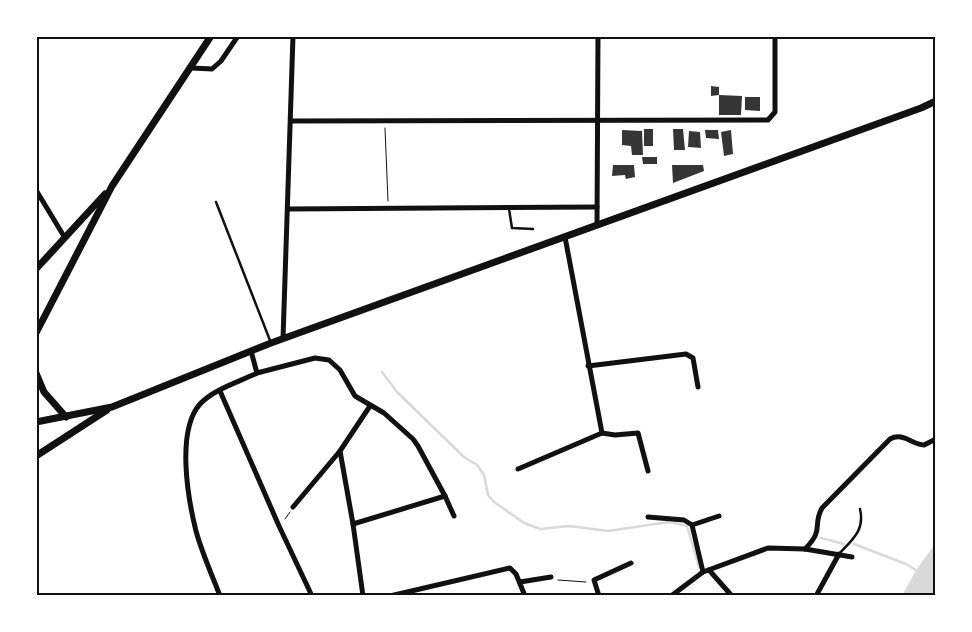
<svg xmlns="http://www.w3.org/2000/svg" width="972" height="632" font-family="'IBM Plex Serif',serif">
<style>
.water{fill:#d9d9d9}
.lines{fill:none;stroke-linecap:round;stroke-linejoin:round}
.stream{stroke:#d9d9d9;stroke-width:2.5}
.building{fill:#353535}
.path{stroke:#111;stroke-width:1}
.service{stroke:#111;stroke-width:2.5}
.minor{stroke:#111;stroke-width:5}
.secondary{stroke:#111;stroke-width:7}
.neatline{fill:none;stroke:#111;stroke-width:2}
</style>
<rect width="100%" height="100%" fill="#fff"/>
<path class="water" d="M936 543V596H902L916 570Z"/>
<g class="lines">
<g class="stream">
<path d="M382 372 398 393 464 457 477 465 484 475 488 495 494 502 524 523 540 529 569 526 608 531 669 522 687 526 699 567"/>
<path d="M821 538 844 544"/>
<path d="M854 544 906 564 916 570"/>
</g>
</g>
<g class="building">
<path d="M711 86 719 87V95L742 96 741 115H719V95L711 96Z"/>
<path d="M745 97H760V111L745 110Z"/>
<rect x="644" y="129" width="9" height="17"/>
<path d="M673 129H683L685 150H674Z"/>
<path d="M622 130 642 131 643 155H632L631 146 622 145Z"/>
<path d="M705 130H718L719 139 706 138Z"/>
<path d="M731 130 733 154 724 156 721 132Z"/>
<path d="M689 131 700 132 701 148 688 147Z"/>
<path d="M642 157H657V164H643Z"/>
<path d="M613 165H634L635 177 626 179 625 175 612 176Z"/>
<path d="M672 165H703L704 171 673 183Z"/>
</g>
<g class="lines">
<g class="path">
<path d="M385 128 388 201"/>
<path d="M285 519 290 512"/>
<path d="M558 580 586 582"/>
</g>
<g class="service">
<path d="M129 36H135"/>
<path d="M216 202 271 343"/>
<path d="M509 209 512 228 533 229"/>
<path d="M839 554C853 539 865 530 860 509"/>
</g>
<g class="minor">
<path d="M192 68 212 69 221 61 238 36"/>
<path d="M291 121 768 120 775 112V36"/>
<path d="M36 190 65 238"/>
<path d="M288 209 597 207"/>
<path d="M597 224 598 36"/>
<path d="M283 339 293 36"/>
<path d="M588 366 686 354 693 358 698 387"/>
<path d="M257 373 315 358 329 360 340 370 355 396 384 413 413 439 418 446 445 496 353 524"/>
<path d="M220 391 279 526 312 596"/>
<path d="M602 433 615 435 638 433 648 471"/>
<path d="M340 451 353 524 363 596"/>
<path d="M518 469 602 433 565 237"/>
<path d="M445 496 454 516"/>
<path d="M293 507 340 451 370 406"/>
<path d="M648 517 684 520 692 525 703 572"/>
<path d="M692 525 719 516"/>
<path d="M805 549C825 529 812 526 822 508L890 439C903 432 911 444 924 445L936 439"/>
<path d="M709 570 732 596"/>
<path d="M520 582 551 577"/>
<path d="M220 596C212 575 202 553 196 531 188 499 176 431 200 404 214 389 239 382 257 373L251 351"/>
<path d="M390 596 510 568 516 574 525 596"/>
<path d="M599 596 594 580 631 563"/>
<path d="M671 596 703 572 768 548 805 549 852 557"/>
<path d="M816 596 839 554"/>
</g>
<g class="secondary">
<path d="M36 269 105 194"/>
<path d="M36 333 112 186 211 36"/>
<path d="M36 373 44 392 66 417"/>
<path d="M36 422 112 407 271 343 921 108 936 101"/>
<path d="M36 456 107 410"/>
</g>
</g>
<rect width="972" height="632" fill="none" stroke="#ffffff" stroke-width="75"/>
<rect x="38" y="38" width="896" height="556" class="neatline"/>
</svg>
